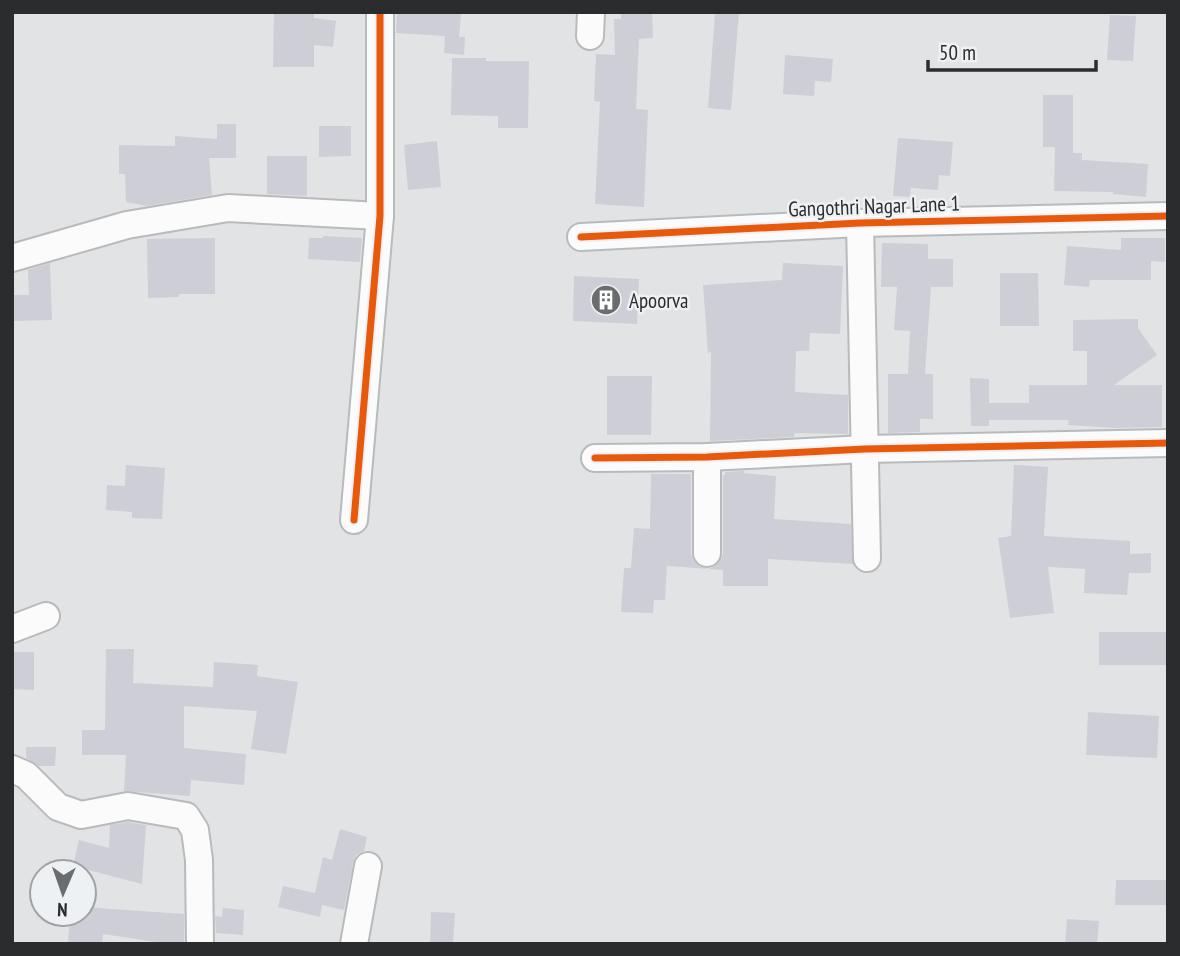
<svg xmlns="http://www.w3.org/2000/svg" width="1180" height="956" font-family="'PT Sans Narrow',sans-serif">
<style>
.building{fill:#ceced7}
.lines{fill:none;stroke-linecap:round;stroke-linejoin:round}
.street-casing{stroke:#b9babb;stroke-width:30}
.street{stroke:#fbfbfb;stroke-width:26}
.cycleway-casing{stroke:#eef1f4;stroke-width:11}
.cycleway{stroke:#e8590c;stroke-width:7}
.labels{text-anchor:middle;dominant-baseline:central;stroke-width:5;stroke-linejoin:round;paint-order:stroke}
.street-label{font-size:21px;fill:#2b2c2d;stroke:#eef1f4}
.poi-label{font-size:21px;fill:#2b2c2d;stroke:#eef1f4;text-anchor:start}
</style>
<rect width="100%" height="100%" fill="#e2e3e5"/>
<g class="building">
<path d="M274 12H314V18L336 21 333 47 314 45V67H273Z"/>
<path d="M397 12H461L459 37H465L464 55 444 53 445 36 396 33Z"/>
<path d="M621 12H652L653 38 639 39 636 109 648 110 644 207 595 204 600 102 594 101 596 54 615 55 614 19H621Z"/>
<path d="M715 12H739L731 110 708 108Z"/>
<path d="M1110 15 1136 16 1133 61 1107 60Z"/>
<path d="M785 55 833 59 831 82 815 81 814 96 783 94Z"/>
<path d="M452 58H486V61H529L528 128H498V116L451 115Z"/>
<path d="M1043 95H1073V153H1082V160L1148 164 1146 197 1113 194V192L1054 191 1055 147H1043Z"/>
<path d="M217 124H236V158H209L212 195 147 206 126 202 125 174H119V145L175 146V136L217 139Z"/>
<path d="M319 126H351V156L319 157Z"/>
<path d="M898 138 953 142 950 176 939 175 938 190 911 188 910 197 893 196Z"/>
<path d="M437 141 441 187 408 190 404 145Z"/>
<path d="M267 156H307V196L267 194Z"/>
<path d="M323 236 362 238 360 262 308 259 309 238H323Z"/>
<path d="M215 238V294H179V297L148 298 147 239Z"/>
<path d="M1121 238H1165V262L1151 261V280H1090L1089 287 1064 285 1067 246 1121 250Z"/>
<path d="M882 243 928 244V259H953V287H931L925 374H933V419H920V432L888 433V374H908L910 331 894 330 897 287H881Z"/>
<path d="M50 263 52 320 12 321V295H29L28 270Z"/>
<path d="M783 263 843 266 840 334 810 333 809 351H796L795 392 848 395V434L794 433V437L710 441 711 352 708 353 703 285 782 280Z"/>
<path d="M1000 273H1038L1039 326H1000Z"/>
<path d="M574 276 639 279 637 324 573 321Z"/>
<path d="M1138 319V328L1157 355 1114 385H1162V427L1114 428 1068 425 1069 420H989V426H971L970 378 989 379V403H1029V385H1087V351H1073V320Z"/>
<path d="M607 376H652L651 435H607Z"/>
<path d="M126 465 165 468 162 519 132 518V512L106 510 107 485 125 486Z"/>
<path d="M1014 465 1048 467 1044 536 1130 541V554L1151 553V573H1129L1127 595 1084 593 1085 569 1048 567 1054 613 1010 618 998 538 1011 536Z"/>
<path d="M744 471V473L776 476 774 519 851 524 853 564 768 559V586H723V570L667 566 665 600H654L653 613 621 612 624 568H631L634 528 650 529 651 474H691V554L694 561 699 566 708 569 715 566 720 561 723 554V475H725V472Z"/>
<rect x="1099" y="632" width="67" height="33"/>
<path d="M106 649H134L133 683 213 687 214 662 258 665 257 676 298 682 286 754 251 749 257 711 184 706V748L246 754 244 785 191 780 190 796 124 791 126 755H82V730H105Z"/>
<path d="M12 652H34V690L12 689Z"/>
<path d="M1088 712 1159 716 1157 758 1086 755Z"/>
<path d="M26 747H56L55 766H39L26 758Z"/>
<path d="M128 822 146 825 142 884 73 866 79 840 109 848 110 825Z"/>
<path d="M340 829 367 837 364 851 356 855 353 863 344 910 322 905 320 917 278 907 283 886 315 893 323 857 332 860Z"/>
<path d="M1116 880H1168V905H1115Z"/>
<path d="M84 907 184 914V944H169L103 934 102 944H68L70 914H84Z"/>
<path d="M223 908 244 910 243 935 216 933 215 916 222 917Z"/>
<path d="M431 912 455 913 453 944H430Z"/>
<path d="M1067 919 1099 921 1097 944H1065Z"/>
</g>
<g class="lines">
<g class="street-casing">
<g id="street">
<path d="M590 36 591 12"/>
<path d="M860 223 867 558"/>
<path d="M581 237 860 223 1168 216"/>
<path d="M12 258 127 225 228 208 380 216"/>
<path d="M707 457V553"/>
<path d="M595 458 707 457 865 449 1168 443"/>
<path d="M354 520 380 216V12"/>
<path d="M12 629 46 616"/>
<path d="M12 769 26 775 58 807 81 815 128 806 186 816 195 830 199 860 200 944"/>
<path d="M354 944 368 866"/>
</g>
</g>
<use href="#street" class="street"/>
<g class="cycleway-casing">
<g id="cycleway">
<path d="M581 237 860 223 1168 216"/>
<path d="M595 458 707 457 865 449 1168 443"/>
<path d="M354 520 380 216V12"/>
</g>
</g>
<use href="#cycleway" class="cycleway"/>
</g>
<defs>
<g id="building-disc" transform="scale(1.575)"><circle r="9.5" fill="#6b6c6d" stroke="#eef1f4"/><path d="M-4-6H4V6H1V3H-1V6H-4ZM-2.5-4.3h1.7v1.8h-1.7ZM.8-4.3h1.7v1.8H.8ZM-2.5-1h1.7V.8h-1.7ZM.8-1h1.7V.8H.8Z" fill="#fff"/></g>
</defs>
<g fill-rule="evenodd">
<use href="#building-disc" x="606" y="300"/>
</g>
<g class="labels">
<g class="street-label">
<text transform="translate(874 206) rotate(-2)">Gangothri Nagar Lane 1</text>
</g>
<g class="poi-label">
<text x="629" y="300">Apoorva</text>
</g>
</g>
<rect width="1180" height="956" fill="none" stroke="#2b2c2d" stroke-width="28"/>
<g transform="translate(63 893) rotate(182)"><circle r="33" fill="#eef1f4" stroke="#a0a2a4" stroke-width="2"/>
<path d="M0-5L12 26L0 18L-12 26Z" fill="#6b6c6d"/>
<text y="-10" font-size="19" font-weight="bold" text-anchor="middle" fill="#2b2c2d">N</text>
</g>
<path d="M928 60v10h168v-10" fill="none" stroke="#2b2c2d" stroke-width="3.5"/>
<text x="939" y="60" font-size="21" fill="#2b2c2d" stroke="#eef1f4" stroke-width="5" paint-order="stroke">50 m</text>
</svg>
